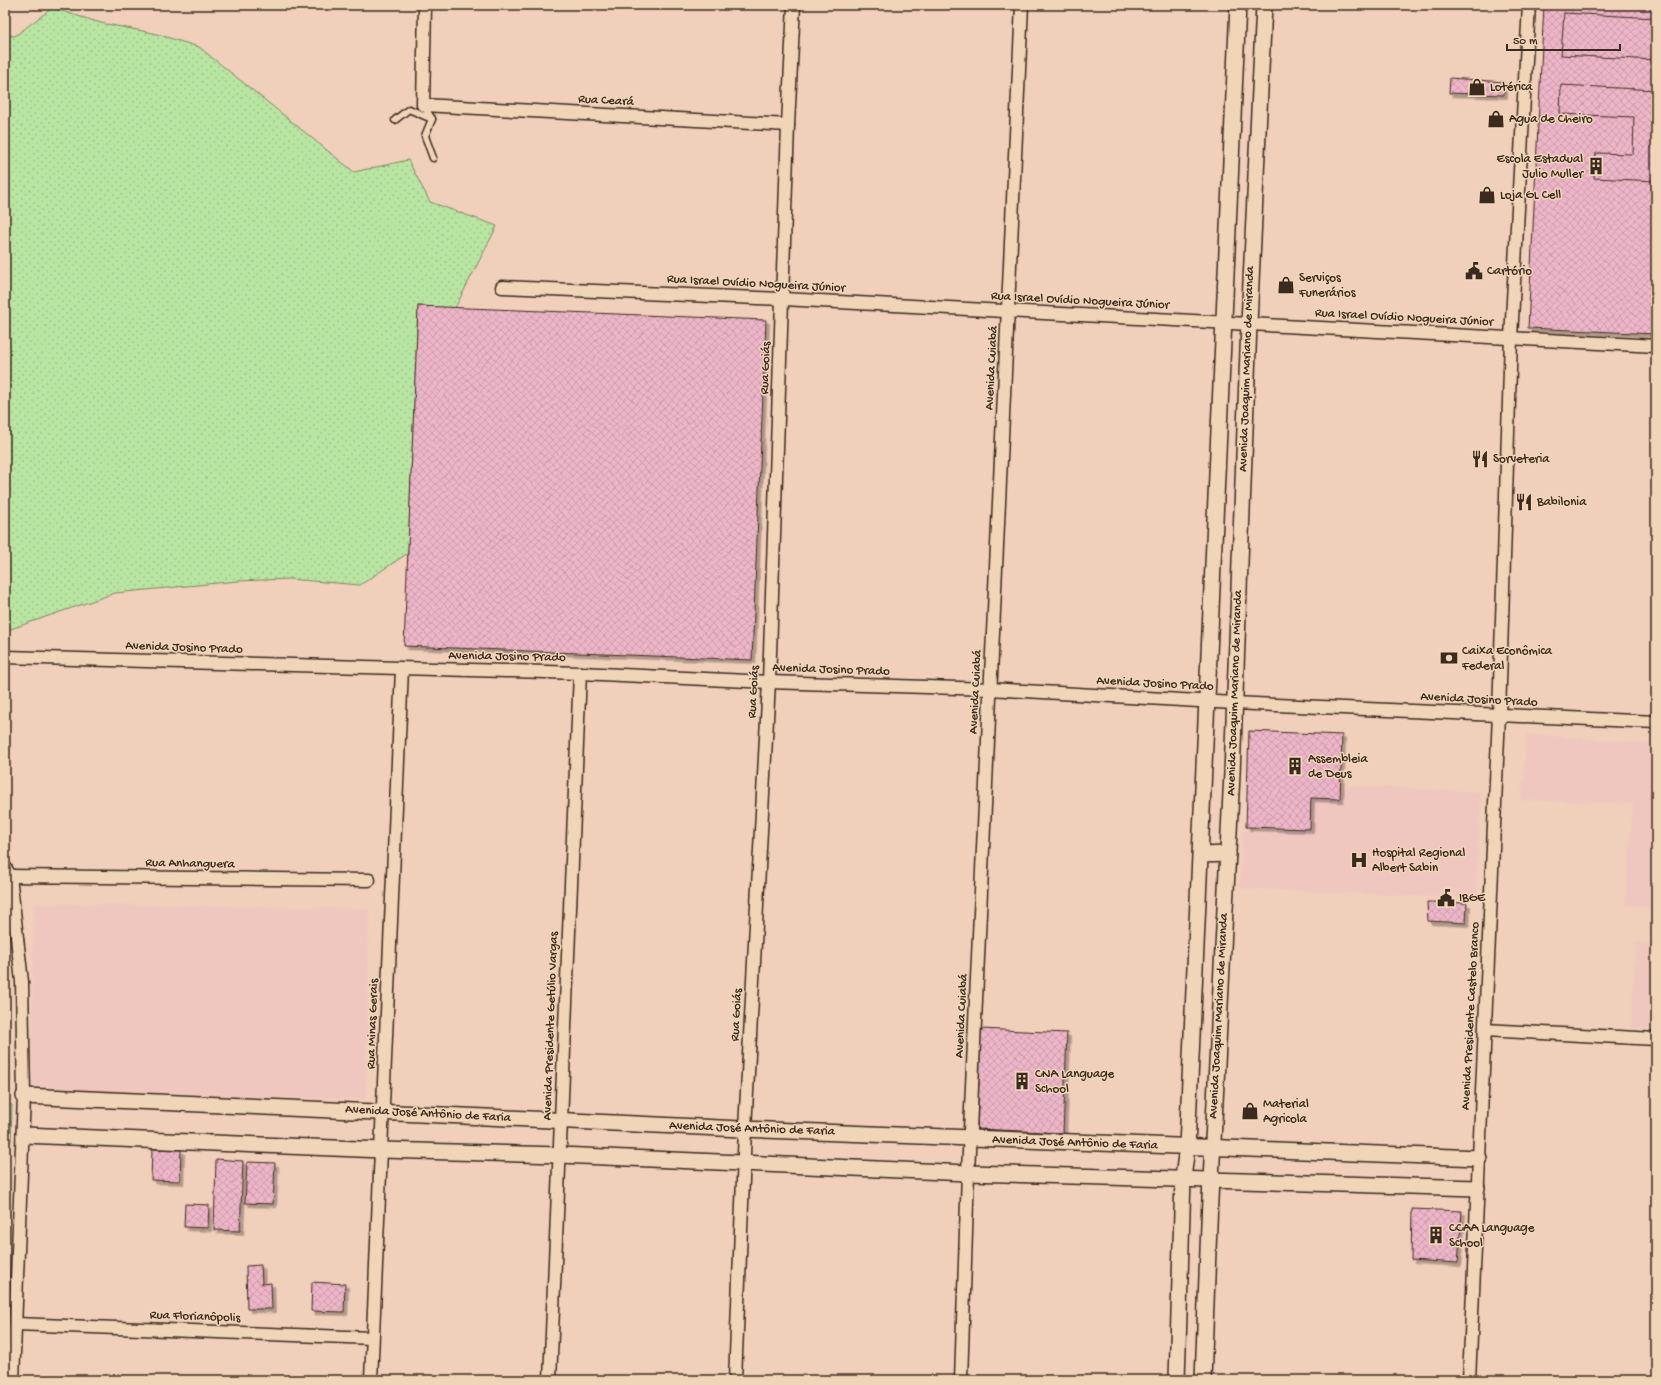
<svg xmlns="http://www.w3.org/2000/svg" width="1661" height="1385" font-family="'Gochi Hand',sans-serif">
<style>
.built{fill:#efc7bf}
.grass{fill:url(#grass-dots);stroke:#7a8860}
.building{fill:url(#building-cross-hatch);stroke:#3b2a1e;filter:url(#shadow)}
.lines{fill:none;stroke-linecap:round;stroke-linejoin:round}
.service-casing{stroke:#3b2a1e;stroke-width:9}
.minor-casing{stroke:#3b2a1e;stroke-width:15}
.tertiary-casing{stroke:#3b2a1e;stroke-width:18}
.service{stroke:#f1d5b8;stroke-width:6}
.minor{stroke:#f1d5b8;stroke-width:12}
.tertiary{stroke:#f1d5b8;stroke-width:15}
.labels{text-anchor:middle;dominant-baseline:central;stroke-width:3;stroke-linejoin:round;paint-order:stroke}
.poi-label{font-size:13px;fill:#3b2a1e;stroke:#f1d5b8;text-anchor:start}
.street-label{font-size:13px;fill:#3b2a1e;stroke:#f1d5b8}
</style>
<defs>
<pattern id="grass-dots" width="8" height="8" patternUnits="userSpaceOnUse"><rect width="8" height="8" fill="#b9e5a2"/><path d="M2 2h.1M6 6h.1" fill="none" stroke="#a0c58b" stroke-width="1.8" stroke-linecap="round"/></pattern>
<pattern id="building-cross-hatch" width="8" height="8" patternUnits="userSpaceOnUse"><rect width="8" height="8" fill="#edb5c8"/><path d="M0 0l8 8M0 8l8-8" fill="none" stroke="#cc9cab"/></pattern>
<filter id="shadow"><feDropShadow dx="3.5" dy="3.5" stdDeviation="0" flood-color="#0004"/></filter>
</defs>
<rect width="100%" height="100%" fill="#f0cfbb"/>
<filter id="ink" filterUnits="userSpaceOnUse"><feTurbulence type="fractalNoise" baseFrequency=".025" numOctaves="2"/><feDisplacementMap in="SourceGraphic" scale="8" xChannelSelector="R" yChannelSelector="G"/><feConvolveMatrix kernelMatrix="1 2 1 2 8 2 1 2 1" color-interpolation-filters="sRGB"/></filter>
<g filter="url(#ink)">
<g class="built">
<path d="M1527 734 1656 744V908L1625 905 1633 804 1521 800Z"/>
<path d="M1346 785 1481 792 1476 899 1240 888 1242 831 1309 829 1311 798 1340 799Z"/>
<path d="M34 903 369 909 366 1099 31 1093Z"/>
<path d="M1636 943 1656 944V1029L1631 1028Z"/>
</g>
<g class="grass">
<path d="M52 8 101 23 153 33 199 47 354 172 408 160 430 202 497 226 455 308 418 306 408 553 360 585 289 579 238 581 115 593 5 631V35L15 36Z"/>
<path d="M5 1102 12 1105 11 1141 5 1160Z"/>
</g>
<g class="building">
<path d="M1544 5H1656V334L1528 328Z"/>
<path d="M1564 13 1656 18V60L1561 55Z"/>
<path d="M1450 78 1504 82V95L1449 93Z"/>
<path d="M1561 85 1656 90V181L1594 178 1596 153 1633 154 1634 117 1560 114Z"/>
<path d="M418 306 766 320 752 660 404 646Z"/>
<path d="M1249 731 1342 735 1340 799 1311 798 1310 829 1246 827Z"/>
<path d="M1427 902 1467 903 1466 923 1428 921Z"/>
<path d="M981 1029 1067 1033 1063 1133 977 1129Z"/>
<path d="M152 1149 181 1150 180 1181 151 1180Z"/>
<path d="M216 1159 243 1161 240 1231 214 1230Z"/>
<path d="M247 1162 275 1163 273 1204 245 1203Z"/>
<path d="M185 1204 209 1205 208 1228 184 1227Z"/>
<path d="M1412 1209 1462 1211 1458 1263 1411 1260Z"/>
<path d="M261 1265 262 1284 271 1283 272 1309H247L246 1266Z"/>
<path d="M312 1282 345 1284 344 1312 311 1311Z"/>
</g>
<g class="lines">
<g class="service-casing">
<g id="service">
<path d="M423 105 432 119 425 136 433 158"/>
<path d="M395 120 409 109 432 119"/>
</g>
</g>
<g class="minor-casing">
<g id="minor">
<path d="M425 5 423 105 788 125"/>
<path d="M502 287 783 299 1656 346"/>
<path d="M5 657 580 673 769 682 990 689 1234 703 1656 722"/>
<path d="M5 867 10 876 22 982 24 1096 13 1380"/>
<path d="M10 876 369 880"/>
<path d="M1485 1030 1656 1039"/>
<path d="M16 1324 372 1338"/>
<path d="M371 1380 402 669"/>
<path d="M550 1380 580 673"/>
<path d="M735 1380 745 1129 769 682 788 125 794 5"/>
<path d="M961 1380 968 1173 1022 5"/>
<path d="M1469 1380 1499 715 1511 338 1529 5"/>
</g>
</g>
<g class="tertiary-casing">
<g id="tertiary">
<path d="M1201 855 1228 854"/>
<path d="M24 1096C263 1106 502 1118 741 1129 987 1140 1233 1149 1479 1158"/>
<path d="M24 1135 382 1150 560 1155 968 1173 1477 1188"/>
<path d="M1177 1380 1183 1178 1187 1147 1238 5"/>
<path d="M1203 1380 1210 1199 1232 774 1249 324 1264 5"/>
</g>
</g>
<use href="#service" class="service"/>
<use href="#minor" class="minor"/>
<use href="#tertiary" class="tertiary"/>
</g>
</g>
<defs>
<g id="shop-bare" transform="scale(1.38)"><path d="M-5-2.5h2.3a2.7 3.5 0 0 1 5.4 0H5L5.5 6h-11ZM-1.5-2.5h3a1.5 2.3 0 0 0-3 0Z" fill="#3b2a1e" stroke="#f1d5b8" stroke-width="2.5" paint-order="stroke"/></g>
<g id="building-bare" transform="scale(1.38)"><path d="M-4-6H4V6H1V3H-1V6H-4ZM-2.5-4.3h1.7v1.8h-1.7ZM.8-4.3h1.7v1.8H.8ZM-2.5-1h1.7V.8h-1.7ZM.8-1h1.7V.8H.8Z" fill="#3b2a1e" stroke="#f1d5b8" stroke-width="2.5" paint-order="stroke"/></g>
<g id="civic-bare" transform="scale(1.38)"><path d="M-.6-6.5H3V-4.5H.6V-3L4-1V1h2V6H-6V1h2V-1L-.6-3ZM-1.2 2.5V6h2.4V2.5Z" fill="#3b2a1e" stroke="#f1d5b8" stroke-width="2.5" paint-order="stroke"/></g>
<g id="restaurant-bare" transform="scale(1.38)"><path d="M-5-6h1v4h1v-4h1v4h1v-4h1v5L-1.5 .5V6h-2V.5L-5-1ZM5-6V6H3V1.5H1.5Q1.5-4 5-6Z" fill="#3b2a1e" stroke="#f1d5b8" stroke-width="2.5" paint-order="stroke"/></g>
<g id="bank-bare" transform="scale(1.38)"><path d="M-6-4H6V4H-6ZM0-2.3a2.3 2.3 0 1 0 0 4.6a2.3 2.3 0 1 0 0-4.6Z" fill="#3b2a1e" stroke="#f1d5b8" stroke-width="2.5" paint-order="stroke"/></g>
<g id="hospital-bare" transform="scale(1.38)"><path d="M-5-5h3v3.5h4V-5h3V5h-3V1.5h-4V5h-3Z" fill="#3b2a1e" stroke="#f1d5b8" stroke-width="2.5" paint-order="stroke"/></g>
</defs>
<g fill-rule="evenodd">
<use href="#shop-bare" x="1477" y="87"/>
<use href="#shop-bare" x="1496" y="119"/>
<use href="#building-bare" x="1596" y="166"/>
<use href="#shop-bare" x="1487" y="195"/>
<use href="#civic-bare" x="1474" y="271"/>
<use href="#shop-bare" x="1286" y="285"/>
<use href="#restaurant-bare" x="1480" y="459"/>
<use href="#restaurant-bare" x="1524" y="502"/>
<use href="#bank-bare" x="1449" y="658"/>
<use href="#building-bare" x="1295" y="766"/>
<use href="#hospital-bare" x="1359" y="860"/>
<use href="#civic-bare" x="1446" y="898"/>
<use href="#building-bare" x="1022" y="1081"/>
<use href="#shop-bare" x="1250" y="1111"/>
<use href="#building-bare" x="1436" y="1235"/>
</g>
<g class="labels">
<g class="poi-label">
<text x="1490" y="87">Lotérica</text>
<text x="1509" y="119">Agua de Cheiro</text>
<text x="1583" y="159" text-anchor="end">Escola Estadual<tspan x="1583" dy="15">Julio Muller</tspan></text>
<text x="1500" y="195">Loja GL Cell</text>
<text x="1487" y="271">Cartório</text>
<text x="1299" y="278">Serviços<tspan x="1299" dy="15">Funerários</tspan></text>
<text x="1493" y="459">Sorveteria</text>
<text x="1537" y="502">Babilonia</text>
<text x="1462" y="651">Caixa Econômica<tspan x="1462" dy="15">Federal</tspan></text>
<text x="1308" y="759">Assembleia<tspan x="1308" dy="15">de Deus</tspan></text>
<text x="1372" y="853">Hospital Regional<tspan x="1372" dy="15">Albert Sabin</tspan></text>
<text x="1459" y="898">IBGE</text>
<text x="1035" y="1074">CNA Language<tspan x="1035" dy="15">School</tspan></text>
<text x="1263" y="1104">Material<tspan x="1263" dy="15">Agricola</tspan></text>
<text x="1449" y="1228">CCAA Language<tspan x="1449" dy="15">School</tspan></text>
</g>
<g class="street-label">
<text transform="translate(606 101) rotate(3)">Rua Ceará</text>
<text transform="translate(756 284) rotate(3)">Rua Israel Ovídio Nogueira Júnior</text>
<text transform="translate(1080 301) rotate(3)">Rua Israel Ovídio Nogueira Júnior</text>
<text transform="translate(1404 318) rotate(3)">Rua Israel Ovídio Nogueira Júnior</text>
<text transform="translate(766 368) rotate(-88)">Rua Goiás</text>
<text transform="translate(992 368) rotate(-87)">Avenida Cuiabá</text>
<text transform="translate(1247 369) rotate(-88)">Avenida Joaquim Mariano de Miranda</text>
<text transform="translate(184 648) rotate(2)">Avenida Josino Prado</text>
<text transform="translate(507 657) rotate(1)">Avenida Josino Prado</text>
<text transform="translate(831 670) rotate(2)">Avenida Josino Prado</text>
<text transform="translate(1155 684) rotate(3)">Avenida Josino Prado</text>
<text transform="translate(754 692) rotate(-87)">Rua Goiás</text>
<text transform="translate(976 692) rotate(-87)">Avenida Cuiabá</text>
<text transform="translate(1235 693) rotate(-88)">Avenida Joaquim Mariano de Miranda</text>
<text transform="translate(1479 700) rotate(3)">Avenida Josino Prado</text>
<text transform="translate(190 864) rotate(1)">Rua Anhanguera</text>
<text transform="translate(737 1015) rotate(-87)">Rua Goiás</text>
<text transform="translate(962 1016) rotate(-87)">Avenida Cuiabá</text>
<text transform="translate(1219 1016) rotate(-87)">Avenida Joaquim Mariano de Miranda</text>
<text transform="translate(1471 1016) rotate(-87)">Avenida Presidente Castelo Branco</text>
<text transform="translate(373 1024) rotate(-88)">Rua Minas Gerais</text>
<text transform="translate(551 1026) rotate(-88)">Avenida Presidente Getúlio Vargas</text>
<text transform="translate(428 1114) rotate(3)">Avenida José Antônio de Faria</text>
<text transform="translate(752 1129) rotate(2)">Avenida José Antônio de Faria</text>
<text transform="translate(1075 1143) rotate(2)">Avenida José Antônio de Faria</text>
<text transform="translate(195 1317) rotate(2)">Rua Florianôpolis</text>
</g>
</g>
<rect width="1661" height="1385" fill="none" stroke="#f1d5b8" stroke-width="20"/>
<rect x="10" y="10" width="1641" height="1365" fill="none" stroke="#3b2a1e" stroke-width="1.5" filter="url(#ink)"/>
<path d="M1507 44v6h113v-6" fill="none" stroke="#3b2a1e" stroke-width="2"/>
<text x="1513" y="44" font-size="12" fill="#3b2a1e" stroke="#f1d5b8" stroke-width="3" paint-order="stroke">50 m</text>
</svg>
